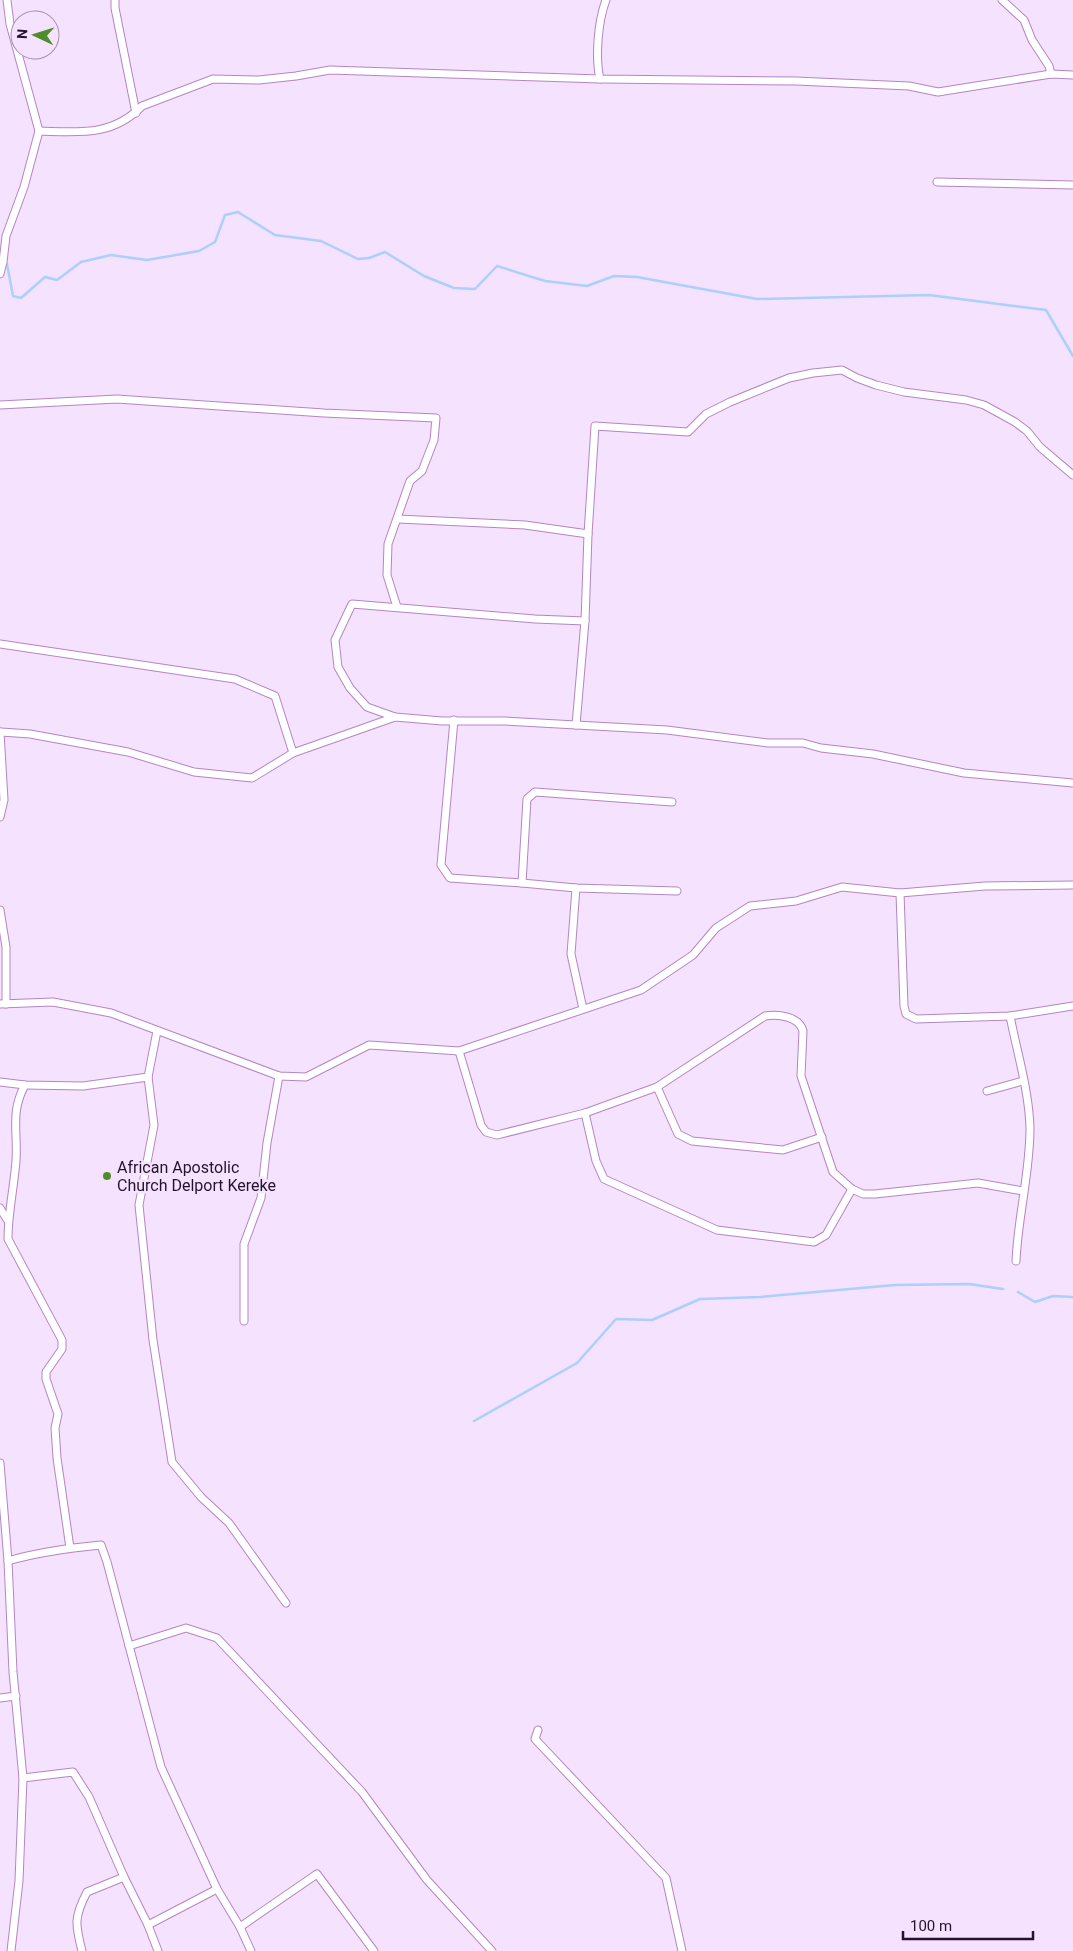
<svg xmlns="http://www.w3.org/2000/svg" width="1073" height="1951" font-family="Roboto,sans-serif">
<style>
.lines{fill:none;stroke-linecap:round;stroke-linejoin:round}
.stream{stroke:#accffe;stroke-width:2.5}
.minor-casing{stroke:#b385c6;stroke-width:9}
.minor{stroke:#fff;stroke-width:7}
.poi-dot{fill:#4f8c2b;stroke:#f5e2fe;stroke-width:2}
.labels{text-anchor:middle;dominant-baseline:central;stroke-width:5;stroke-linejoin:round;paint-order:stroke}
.poi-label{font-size:16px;fill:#25132c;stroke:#f5e2fe;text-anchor:start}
</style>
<rect width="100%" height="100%" fill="#f5e2fe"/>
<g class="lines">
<g class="stream">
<path d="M7 264 13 296 21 298 45 277 57 280 81 262 111 255 147 260 199 251 215 242 225 215 238 212 275 235 321 241 358 259 369 258 385 252 424 276 454 288 475 289 497 266 545 281 587 286 614 276 637 277 757 299 929 295 1046 310 1073 356"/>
<path d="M1018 1292 1035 1302 1053 1296 1073 1297"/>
<path d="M474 1421 577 1363 616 1319 652 1320 700 1299 760 1297 895 1285 969 1284 1003 1289"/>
</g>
<g class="minor-casing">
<g id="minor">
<path d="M115 0V8L136 113"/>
<path d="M1002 0 1024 20 1032 40 1049 66 1051 74"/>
<path d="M600 79C595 57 598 21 606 0"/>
<path d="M39 131C78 132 112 137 142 106L213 79 259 80 296 76 330 70 600 79 796 81 909 86 938 92 1051 74 1073 75"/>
<path d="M937 182 1073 185"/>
<path d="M0 274 3 262 6 236 24 187 39 131 10 24 7 0"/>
<path d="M0 405 117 399 324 413 436 418 434 440 422 471 410 481 388 544 387 575 397 607"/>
<path d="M398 519 525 525 588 534"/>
<path d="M0 644 235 679 275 696 293 753"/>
<path d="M395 717 367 707 350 688 338 667 335 640 352 604 535 619 585 621"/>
<path d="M454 720 441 865 450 878 522 883 576 888 677 891"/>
<path d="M576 725 585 621 588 534 595 426 688 432 706 414 730 402 789 378 813 373 842 370 857 378 876 385 904 392 966 400 984 405 1015 422 1027 431 1040 447 1073 475"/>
<path d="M0 732 4 800 0 817"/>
<path d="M1 732 30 734 128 752 194 772 252 778 293 753 395 717 442 721H505L667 730 768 743H803L821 748 873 754 964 773 1073 783"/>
<path d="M522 883 527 799 535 792 672 802"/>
<path d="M576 888 571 954 583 1009"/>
<path d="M900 893 904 1006 906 1014 916 1019 1010 1016 1073 1006"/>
<path d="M0 910 6 947V1004"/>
<path d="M0 1004 53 1002 111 1013 279 1076 306 1077 369 1045 459 1051 641 990 693 955 716 928 750 906 796 901 842 887 900 893 985 886 1073 885"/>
<path d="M1010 1016C1017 1052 1029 1091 1030 1128 1030 1173 1018 1216 1016 1261"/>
<path d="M157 1031 148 1077 154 1125 139 1205 153 1340 172 1462 201 1497 229 1523 286 1603"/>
<path d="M459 1051 481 1125 486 1132 497 1135 585 1113 657 1087 765 1016C778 1014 799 1016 803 1031L801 1076 833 1172 852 1189 863 1194H875L978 1183 1023 1191"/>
<path d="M0 1082 25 1085 83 1086 148 1077"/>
<path d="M25 1085C10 1112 18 1132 16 1161 14 1187 8 1213 8 1239L62 1340V1349L46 1372V1379L58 1414 55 1428 57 1458 70 1548"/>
<path d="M657 1087 678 1134 692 1141 783 1150 822 1137"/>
<path d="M987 1091 1023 1081"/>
<path d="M585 1113 596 1161 604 1179 717 1230 814 1242 826 1235 852 1189"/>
<path d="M0 1208 8 1221"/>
<path d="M244 1321V1244L261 1198 267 1143 279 1076"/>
<path d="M0 1463 8 1561 13 1672 23 1778 19 1881 11 1951"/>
<path d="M8 1561C38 1552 69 1548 101 1545L107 1562 161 1767 217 1889 240 1927 251 1951"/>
<path d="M129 1646 186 1628 217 1638 362 1792 427 1880 492 1951"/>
<path d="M0 1698 16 1696"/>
<path d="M538 1730 535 1739 666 1878 682 1951"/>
<path d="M23 1778 73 1772 89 1797 124 1877 148 1925 158 1951"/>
<path d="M148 1925 217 1889"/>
<path d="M240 1927 317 1874 374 1951"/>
<path d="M82 1951C75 1924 74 1917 87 1892L124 1877"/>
</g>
</g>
<use href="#minor" class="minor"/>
</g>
<circle class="poi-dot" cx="107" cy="1176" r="5"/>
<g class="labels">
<g class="poi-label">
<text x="117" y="1167">African Apostolic<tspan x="117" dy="18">Church Delport Kereke</tspan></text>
</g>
</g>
<g transform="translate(35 35) rotate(274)"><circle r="24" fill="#f5e2fe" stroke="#a28faa"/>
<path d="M0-4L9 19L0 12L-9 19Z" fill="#4f8c2b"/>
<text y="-8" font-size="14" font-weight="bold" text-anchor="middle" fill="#25132c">N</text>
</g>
<path d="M903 1931v8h130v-8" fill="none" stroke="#25132c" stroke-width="2.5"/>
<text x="910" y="1931" font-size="15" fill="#25132c" stroke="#f5e2fe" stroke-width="4" paint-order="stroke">100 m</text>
</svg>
